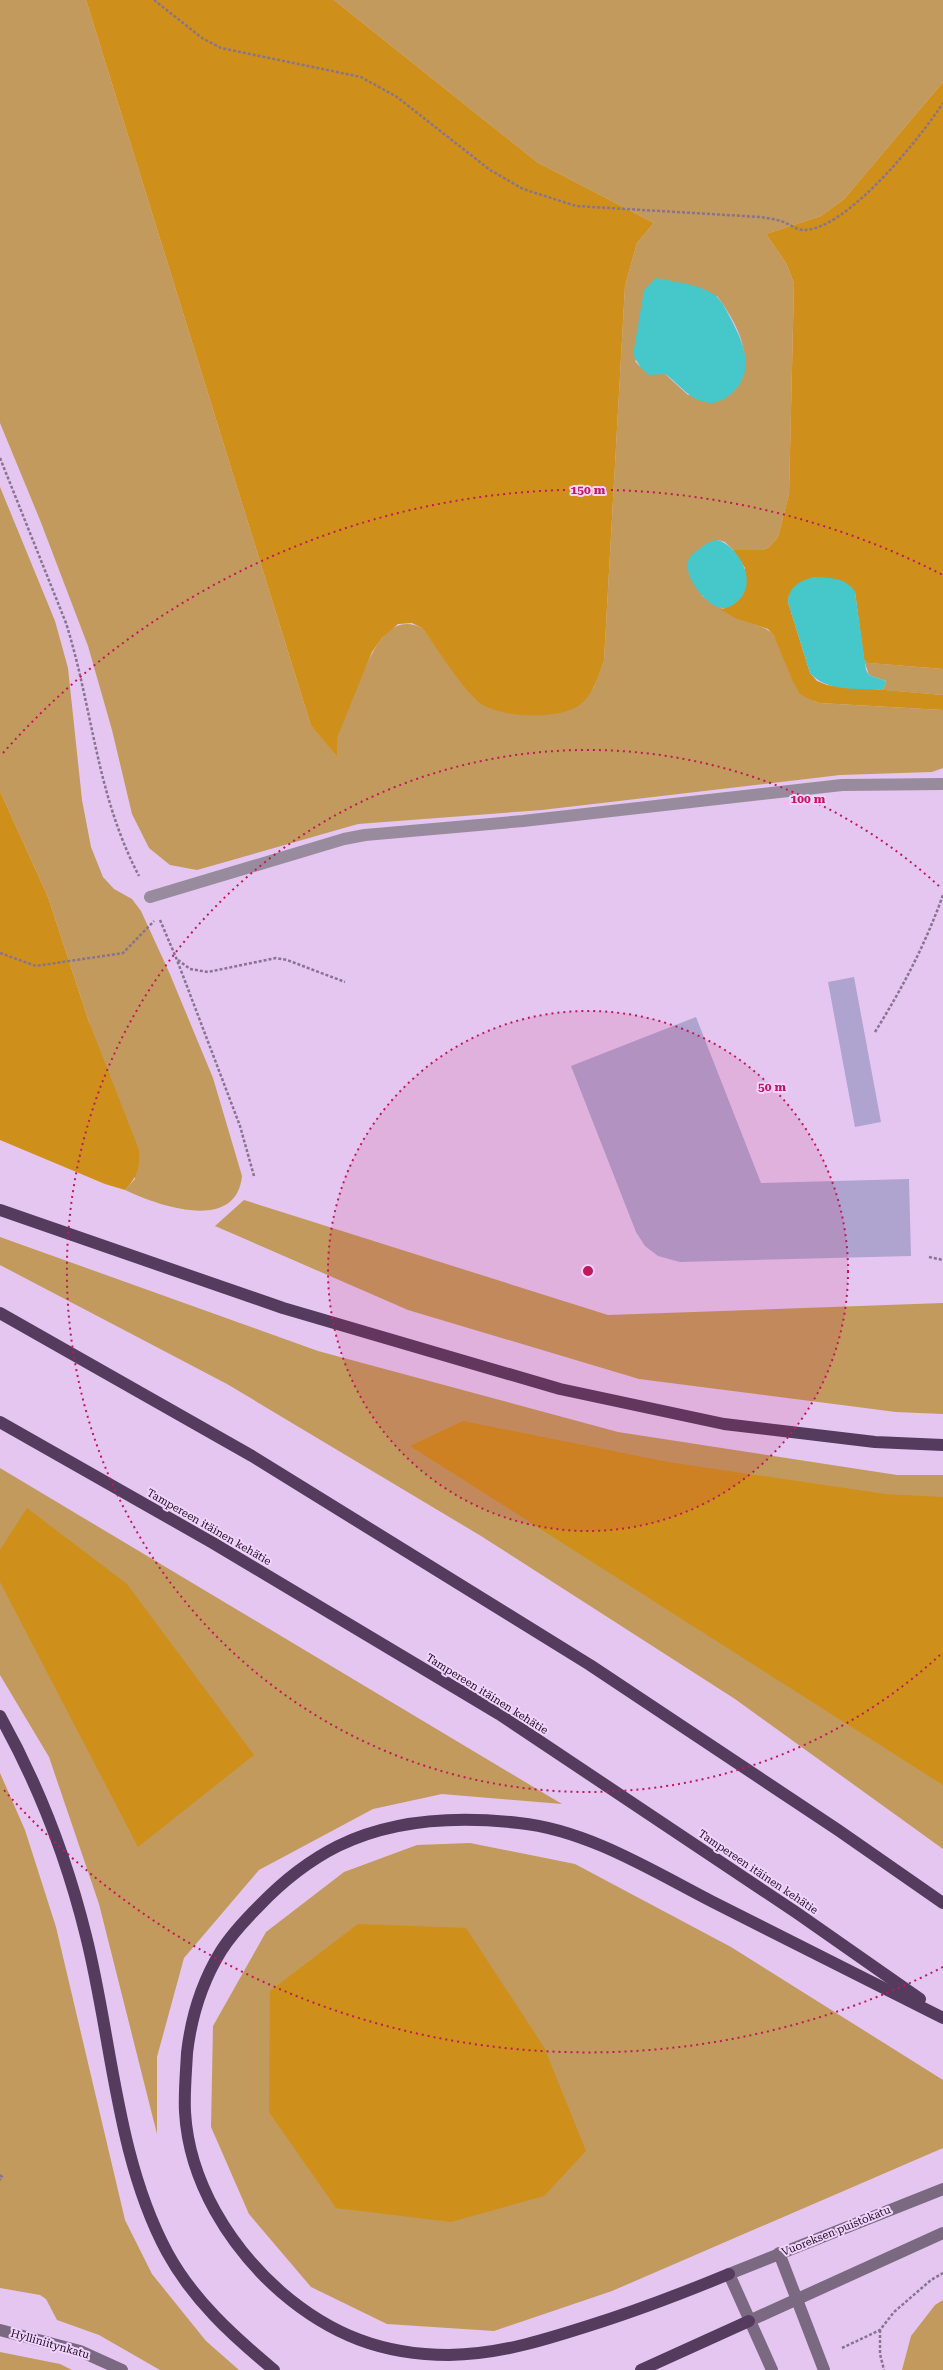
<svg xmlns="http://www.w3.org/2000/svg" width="943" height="2370" font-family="'Roboto Serif',serif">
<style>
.green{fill:#c29a5d;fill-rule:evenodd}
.forest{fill:#ce901b}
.water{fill:#46c8cb}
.building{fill:#afa3d0}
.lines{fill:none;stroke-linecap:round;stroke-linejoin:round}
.path{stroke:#887390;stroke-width:2.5;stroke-dasharray:3 2;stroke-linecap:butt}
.lane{stroke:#988b9d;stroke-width:12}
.secondary{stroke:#7b6982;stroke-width:12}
.highway{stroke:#553b5e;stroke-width:12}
.ring{fill:none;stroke:#c2185b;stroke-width:2;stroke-dasharray:2 4}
.labels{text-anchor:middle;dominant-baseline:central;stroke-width:4;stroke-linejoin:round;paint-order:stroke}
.street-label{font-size:11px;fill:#1b111f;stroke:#f2d3fd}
.centre{fill:#c2185b;stroke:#f2d3fd;stroke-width:2}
.ring-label{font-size:12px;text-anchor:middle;font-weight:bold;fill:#c2185b;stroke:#f2d3fd;stroke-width:4;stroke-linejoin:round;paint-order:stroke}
</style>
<rect width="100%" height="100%" fill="#e4c6f0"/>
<g class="green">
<path d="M0 0H86L311 726 337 755C337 750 336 743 337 737 340 723 349 709 354 695 366 668 383 608 422 628L475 699 593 689 604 661 625 286 637 243 654 223 537 162 334 0H943V82L844 199 821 216 766 234 786 263 794 283 789 494 778 537 769 547 763 550H733L725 542 718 540 702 596C720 608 736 618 756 625 764 628 770 630 774 636 788 659 789 694 819 703L943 710V768L932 772 840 775 542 810 358 824 197 870 170 865 149 848 132 814 112 730 88 646 40 520 0 423ZM717 296C735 320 750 348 743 377L688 395 665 374C650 374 645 373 635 361Z"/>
<path d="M0 487 55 621 68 668 82 800 91 847 103 877 114 889 132 899 141 911 169 972 213 1078 242 1176C236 1234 157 1205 125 1190L135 1179 89 1022 48 897 0 791Z"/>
<path d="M864 660 870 663 943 669V695L883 690 886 681 869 675Z"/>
<path d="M244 1200 608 1315 943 1303V1414L896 1412 639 1379 408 1310 215 1226Z"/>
<path d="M0 1237 318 1351 618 1432 897 1475H943V1849L735 1699 481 1536 227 1384 0 1265Z"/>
<path d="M0 1468 562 1804 442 1794 373 1809 259 1870 184 1958 157 2057V2134L99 1904 49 1757 0 1675Z"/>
<path d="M0 1773 25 1830 56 1927 125 2220 152 2274 206 2341 239 2370H160L99 2335 57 2320 46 2299 40 2295 0 2288Z"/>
<path d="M470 1843 575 1864 731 1947 943 2080V2148L612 2291 494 2331 387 2324 311 2287 249 2214 211 2127 213 2026 266 1932 344 1872 417 1845Z"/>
<path d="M943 2300V2370H902L911 2336 935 2305Z"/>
<path d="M0 2352 60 2364 72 2370H0Z"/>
</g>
<g class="forest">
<path d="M86 0H334L537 162 654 223 637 243 625 286 604 661C598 676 594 693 581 704 560 721 494 719 475 699 455 678 439 651 422 628L412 623 398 624 382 638 372 652 337 738V756L311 726Z"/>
<path d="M943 82V669L869 663 864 660 855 592 789 595 788 602 810 673 817 681 827 685 943 695V710L819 703 811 700 800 694 793 682 774 636 768 629 735 618 720 609 726 608 745 568 733 550H763L769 547 778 537 789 494 794 283 786 263 766 234 821 216 844 199Z"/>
<path d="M0 791 48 897 89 1022 139 1150C140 1168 138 1176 125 1190L105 1184 0 1140Z"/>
<path d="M463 1421 668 1462 885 1494 943 1497V1785L410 1446Z"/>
<path d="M27 1508 127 1584 254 1755 138 1847 0 1582V1550Z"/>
<path d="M358 1924 466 1928 544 2047 586 2151 544 2196 451 2222 336 2208 269 2112 270 1991Z"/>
</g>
<g class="water">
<path d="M656 278C674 282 701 284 716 296 723 302 727 312 731 319 743 343 757 371 731 394 725 399 718 403 710 403 689 401 680 384 665 374L649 375 641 368 633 355 644 290Z"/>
<path d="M718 540C739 547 759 583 738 601 733 605 728 609 722 608 707 607 684 577 688 562 689 556 694 553 699 549 706 544 709 541 718 540Z"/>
<path d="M814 577C830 578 846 577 855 592L866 670 869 675 886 681 883 690C859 688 826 692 810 673L788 602C789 586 800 581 814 577Z"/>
</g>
<g class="building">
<path d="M854 977 881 1122 855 1127 828 982Z"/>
<path d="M696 1017 761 1183 909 1179 911 1256 680 1262 658 1256 645 1246 636 1232 571 1066Z"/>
</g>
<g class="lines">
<g class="path">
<path d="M154 0 202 38 221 48 361 77 397 97 490 170 523 189 576 206 760 217C767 218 774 219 781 221 788 223 796 230 803 230 846 231 921 137 943 103"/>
<path d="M0 458 66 623C93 709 96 794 139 876"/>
<path d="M160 920 177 960 240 1126 254 1176"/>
<path d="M0 953 36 966 123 953 154 921"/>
<path d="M178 960 190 969 208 972 276 958 287 960 345 982"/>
<path d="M875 1032C903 987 925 945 943 895"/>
<path d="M929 1257 943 1260"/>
<path d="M0 2175 2 2177 0 2180"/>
<path d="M880 2330V2354L884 2370"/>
<path d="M842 2348 880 2330 894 2312 931 2280 943 2273"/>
</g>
<path class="lane" d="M150 897 344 839 365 835 523 821 842 785 943 784"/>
<g class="secondary">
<path d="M779 2253 824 2370"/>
<path d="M749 2321 943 2233"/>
<path d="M0 2330 80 2351 122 2370"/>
<path d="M772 2370 729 2274 943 2189"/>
</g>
<g class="highway">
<path d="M0 1210 283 1308 560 1389 724 1424 875 1442 943 1445"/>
<path d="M0 1313 252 1456 590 1665 838 1830 943 1903"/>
<path d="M0 1422 213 1543 499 1714 797 1913 920 1999"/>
<path d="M0 1716C38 1784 67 1859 86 1936 112 2039 116 2157 167 2252 193 2300 233 2336 274 2370"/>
<path d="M729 2274C683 2293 636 2311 588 2326 541 2341 499 2354 449 2355 383 2355 331 2335 281 2292 230 2247 189 2182 185 2112 184 2093 186 2073 187 2053 191 2018 202 1982 221 1951 231 1935 245 1920 259 1906 282 1882 308 1861 338 1846 393 1819 458 1816 519 1823 587 1830 651 1870 711 1901 789 1940 866 1979 943 2018"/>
<path d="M641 2370 749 2321"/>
</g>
</g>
<circle cx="588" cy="1271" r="260" fill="#c2185b" fill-opacity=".12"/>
<g class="ring">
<circle cx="588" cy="1271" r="260"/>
<path d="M940 1655A521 521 0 1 1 940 887"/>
<path d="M943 1967A781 781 0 0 1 3 1789M3 753A781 781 0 0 1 943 575"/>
</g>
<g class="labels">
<g class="street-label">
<text transform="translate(209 1527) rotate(30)">Tampereen itäinen kehätie</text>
<text transform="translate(487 1694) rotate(32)">Tampereen itäinen kehätie</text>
<text transform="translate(758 1872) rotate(34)">Tampereen itäinen kehätie</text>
<text transform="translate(836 2231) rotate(-22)">Vuoreksen puistokatu</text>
<text transform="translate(50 2344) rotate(16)">Hylliniitynkatu</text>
</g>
</g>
<circle cx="588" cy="1271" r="6" class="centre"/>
<g class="ring-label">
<text x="588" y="494">150 m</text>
<text x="808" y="803">100 m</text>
<text x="772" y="1091">50 m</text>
</g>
</svg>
